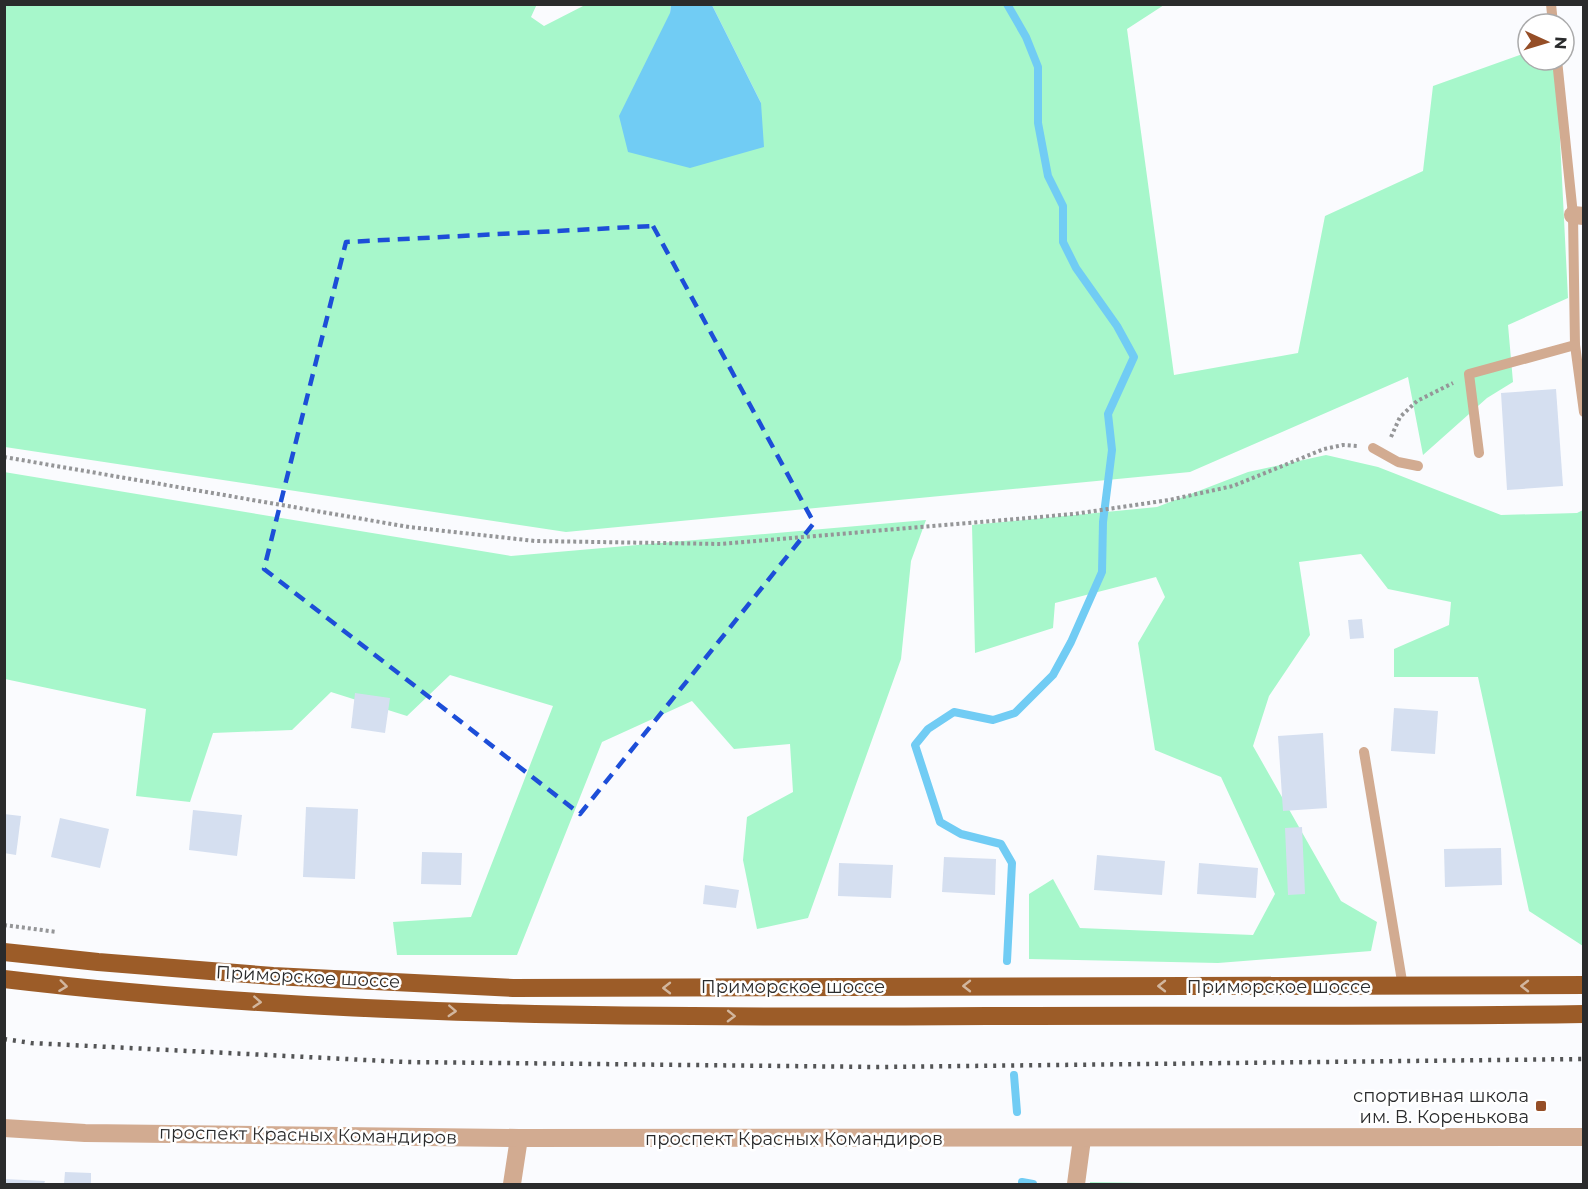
<svg xmlns="http://www.w3.org/2000/svg" width="1588" height="1189" font-family="Montserrat,sans-serif">
<style>
.green{fill:#a7f7cb}
.water{fill:#71ccf4}
.lines{fill:none;stroke-linecap:round;stroke-linejoin:round}
.stream{stroke:#71ccf4;stroke-width:8}
.building{fill:#d5dff0}
.path{stroke:#959698;stroke-width:4;stroke-dasharray:3 3;stroke-linecap:butt}
.service{stroke:#d2ab91;stroke-width:10}
.minor{stroke:#d2ab91;stroke-width:18}
.tertiary{stroke:#d2ab91;stroke-width:18}
.trunk{stroke:#9c5c28;stroke-width:18}
.rail{stroke:#535455;stroke-width:4.5;stroke-dasharray:3 6;stroke-linecap:butt}
.oneway{stroke:#d2b69e}
.marked{fill:none;stroke:#1d4ed8;stroke-width:4.5;stroke-dasharray:12 8;stroke-linejoin:round}
.poi-dot{fill:#954e27;stroke:#fff;stroke-width:2}
.labels{text-anchor:middle;dominant-baseline:central;stroke-width:5;stroke-linejoin:round;paint-order:stroke}
.street-label{font-size:18px;fill:#2a2b2c;stroke:#fff}
.poi-label{font-size:18px;fill:#2a2b2c;stroke:#fff;text-anchor:end}
</style>
<rect width="100%" height="100%" fill="#fafbfe"/>
<g class="green">
<path d="M537 4 531 17 544 26 585 5H671L670 13 761 103 712 5H1164L1127 29 1174 375 1298 353 1325 216 1423 171 1433 86 1528 52V60H1556L1568 298 1508 325 1513 382 1487 398 1423 455 1408 377 1190 472 566 532 5 447 4 5Z"/>
<path d="M1326 455 1378 467 1501 515 1577 513 1583 510V946L1529 911 1478 677H1394V649L1449 625 1451 602 1388 589 1361 554 1299 562 1310 635 1269 696 1253 746 1341 901 1377 922 1371 951 1218 963 1029 959V894L1053 879 1080 928 1253 935 1275 894 1221 777 1155 750 1138 643 1165 597 1156 577 1055 603 1053 628 975 653 972 525 1157 507 1248 472Z"/>
<path d="M4 472 511 556 926 520 911 561 901 659 808 918 757 929 743 860 747 817 793 792 790 744 734 749 692 701 602 742 517 955H397L393 922 471 917 553 706 450 675 407 716 331 692 292 730 213 733 190 802 136 796 146 709 5 679Z"/>
<path d="M1090 1182 1206 1184H1090Z"/>
</g>
<path class="water" d="M671 5H712L761 103 764 147 690 168 628 152 619 116 670 13Z"/>
<g class="lines">
<g class="stream">
<path d="M1007 961 1012 863 1001 844 961 834 940 822 915 745 928 729 954 712 993 720 1015 713 1053 675 1071 642 1102 572 1103 522 1112 450 1108 414 1134 357 1117 326 1076 268 1063 242V206L1048 176 1038 123V67L1026 37 1007 4"/>
<path d="M1014 1075 1017 1112"/>
<path d="M1022 1182 1033 1184"/>
</g>
</g>
<g class="building">
<path d="M1556 389 1563 486 1507 490 1501 393Z"/>
<path d="M1362 619 1364 638 1350 639 1348 620Z"/>
<path d="M355 693 390 698 385 733 351 728Z"/>
<path d="M1394 708 1438 711 1435 754 1391 751Z"/>
<path d="M1323 733 1327 808 1283 811 1278 736Z"/>
<path d="M306 807 358 809 355 879 303 877Z"/>
<path d="M193 810 242 815 237 856 189 850Z"/>
<path d="M4 814 21 816 16 855 4 853Z"/>
<path d="M60 818 109 829 100 868 51 857Z"/>
<path d="M1302 827 1305 894 1288 895 1285 828Z"/>
<path d="M1501 848 1502 885 1445 887 1444 849Z"/>
<path d="M422 852 462 853 461 885 421 884Z"/>
<path d="M1097 855 1165 861 1162 895 1094 890Z"/>
<path d="M944 857 996 859 995 895 942 892Z"/>
<path d="M839 863 893 865 891 898 838 896Z"/>
<path d="M1199 863 1258 868 1256 898 1197 894Z"/>
<path d="M705 885 739 890 736 908 703 904Z"/>
<path d="M65 1172 91 1173V1184H64Z"/>
<path d="M4 1179 45 1181 44 1184H4Z"/>
</g>
<g class="lines">
<g class="path">
<path d="M1391 437 1400 417 1417 401 1453 383"/>
<path d="M4 457 409 527 535 541 721 544 1074 514 1169 500 1233 486 1324 449 1343 445 1357 446"/>
<path d="M4 925 57 932"/>
</g>
<g class="service">
<path d="M1551 4 1553 24"/>
<path d="M1557 60 1573 215 1575 345 1584 412"/>
<path d="M1373 448 1398 462 1418 466"/>
<path d="M1479 453 1469 374 1575 345"/>
<path d="M1364 752 1403 987"/>
</g>
<g class="minor">
<path d="M1573 215 1584 216"/>
<path d="M512 1184 519 1138"/>
<path d="M1076 1184 1082 1139"/>
</g>
<path class="tertiary" d="M4 1128 85 1133 519 1138 1584 1137"/>
<g class="trunk">
<path d="M4 952 98 962 273 976 513 988 1584 985"/>
<path d="M4 979C330 1018 660 1018 988 1016 1186 1015 1385 1017 1584 1014"/>
</g>
<path class="rail" d="M4 1039 31 1043 405 1062 879 1067 1584 1059"/>
</g>
<defs><path id="oneway-chevron" d="M-2-3.5L2.5 0L-2 3.5" fill="none" stroke-width="1.6" stroke-linecap="round" stroke-linejoin="round" transform="scale(1.5)"/></defs>
<g class="oneway">
<use href="#oneway-chevron" transform="translate(63 986) rotate(7)"/>
<use href="#oneway-chevron" transform="translate(967 986) rotate(180)"/>
<use href="#oneway-chevron" transform="translate(1162 986) rotate(-180)"/>
<use href="#oneway-chevron" transform="translate(1525 986) rotate(180)"/>
<use href="#oneway-chevron" transform="translate(667 988) rotate(180)"/>
<use href="#oneway-chevron" transform="translate(257 1002) rotate(4)"/>
<use href="#oneway-chevron" transform="translate(452 1011) rotate(3)"/>
<use href="#oneway-chevron" transform="translate(731 1016) rotate(1)"/>
</g>
<path class="marked" d="M653 226 814 523 580 814 264 569 346 242Z"/>
<rect class="poi-dot" x="1535" y="1100" width="12" height="12" rx="3"/>
<g class="labels">
<g class="street-label">
<text transform="translate(308 977) rotate(3)">Приморское шоссе</text>
<text x="793" y="987">Приморское шоссе</text>
<text x="1279" y="987">Приморское шоссе</text>
<text transform="translate(308 1135) rotate(1)">проспект Красных Командиров</text>
<text x="794" y="1139">проспект Красных Командиров</text>
</g>
<g class="poi-label">
<text x="1529" y="1096">спортивная школа<tspan x="1529" dy="21">им. В. Коренькова</tspan></text>
</g>
</g>
<rect width="1588" height="1189" fill="none" stroke="#2a2b2c" stroke-width="12"/>
<g transform="translate(1546 42) rotate(94)"><circle r="28" fill="#ffffff" stroke="#aaaaab" stroke-width="1.5"/>
<path d="M0-4.5L10 22L0 15L-10 22Z" fill="#954e27"/>
<text y="-9" font-size="16" font-weight="bold" text-anchor="middle" fill="#2a2b2c">N</text>
</g>
</svg>
